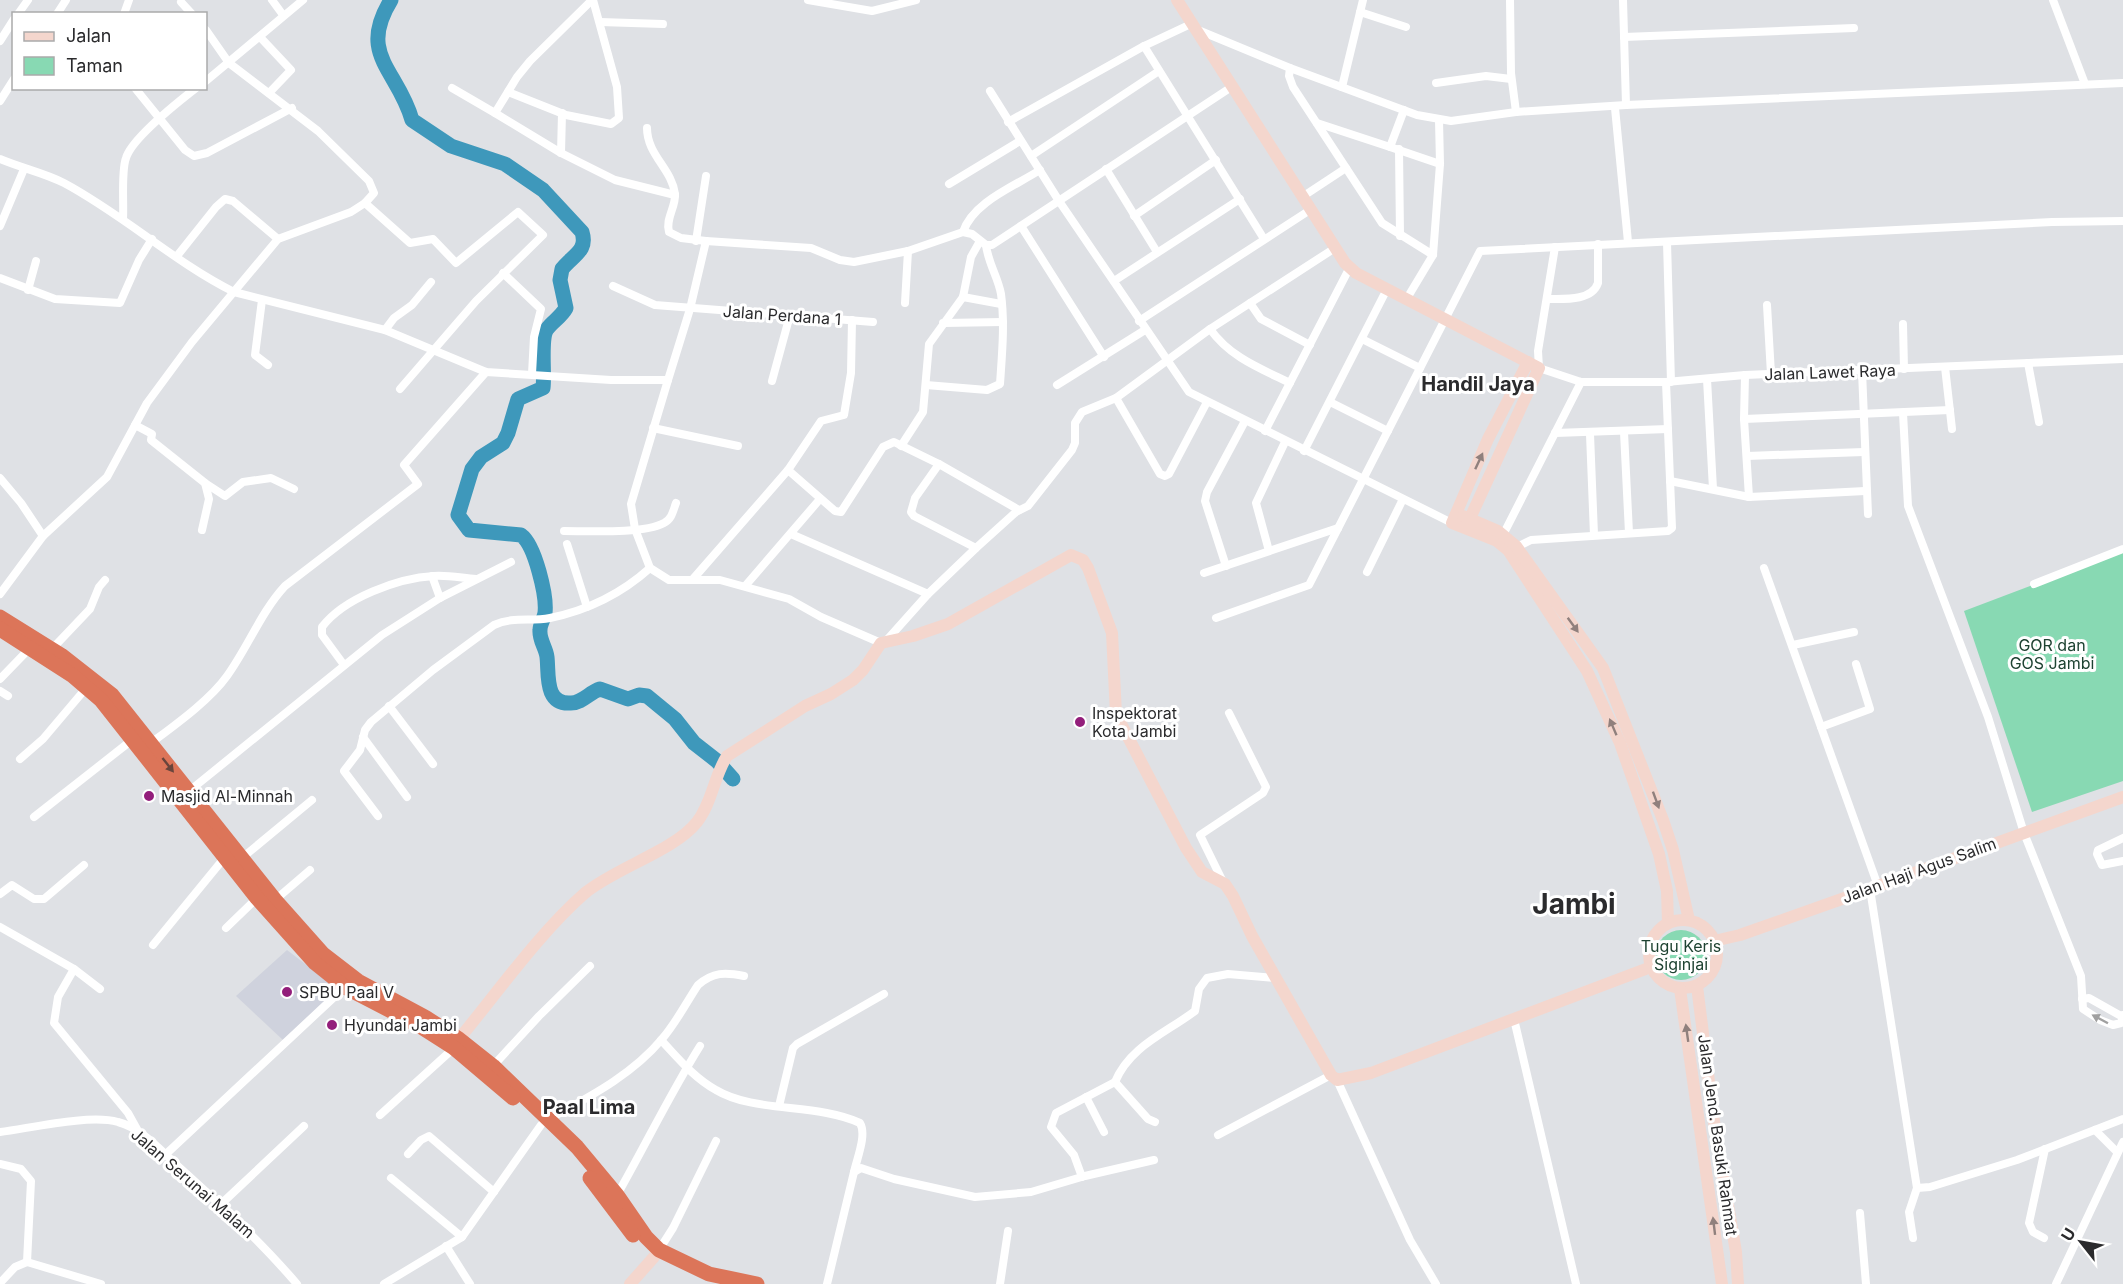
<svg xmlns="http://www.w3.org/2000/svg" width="2123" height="1284" font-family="Inter,sans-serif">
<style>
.built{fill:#cfd2dd}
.green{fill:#88d9b3}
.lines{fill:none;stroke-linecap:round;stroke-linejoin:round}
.river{stroke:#3e98bb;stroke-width:15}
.street{stroke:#fff;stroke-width:8}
.secondary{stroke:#f4d6cd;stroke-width:12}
.highway{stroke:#dc7559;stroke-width:15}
.oneway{fill:#90807d}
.oneway2{fill:#69453c}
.oneway3{fill:#a0a0a0}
.poi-dot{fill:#931e7b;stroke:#fff;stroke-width:2}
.labels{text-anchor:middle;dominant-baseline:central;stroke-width:6;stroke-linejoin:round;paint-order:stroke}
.street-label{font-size:16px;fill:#2b2b2d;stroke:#fff}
.park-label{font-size:16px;fill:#1e4332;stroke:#fff}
.poi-label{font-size:16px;fill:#2b2b2d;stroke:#fff;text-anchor:start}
.quarter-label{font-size:20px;font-weight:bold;fill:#2b2b2d;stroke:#fff}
.town-label{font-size:28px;font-weight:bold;fill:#2b2b2d;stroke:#fff}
</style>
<rect width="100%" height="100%" fill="#dfe1e5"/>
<path class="built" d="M287 950 338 989 284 1041 236 996Z"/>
<g class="green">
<path d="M2123 551V781L2032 812 1964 611Z"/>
<circle cx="1681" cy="955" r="25"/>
</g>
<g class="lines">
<path class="river" d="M391 0C357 55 398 70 412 120L451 146 505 164 543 190 582 232C588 251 573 255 562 269L560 280 566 308C561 317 553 321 547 329 540 338 545 374 543 388L518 399 508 433 503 443 481 457 472 469 458 515 469 530 521 535C535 545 547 596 545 613 544 619 540 624 540 630 539 640 546 648 547 657 549 674 544 705 571 703 582 703 590 692 600 689L628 699 639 695 647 696 675 719 694 743 717 761 733 779"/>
<g class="street">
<path d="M272 0 283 15"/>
<path d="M592 0 530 61 517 77 495 113 561 153 615 180 675 195"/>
<path d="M808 0 872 11 916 0"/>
<path d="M1510 0 1511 73 1516 112"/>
<path d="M1623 0 1626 105"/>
<path d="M2053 0 2085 84"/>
<path d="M181 2 192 14"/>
<path d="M1360 12 1406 27"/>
<path d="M18 14 28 0"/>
<path d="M57 14 66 0"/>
<path d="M124 14 129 0"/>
<path d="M600 22 663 24"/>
<path d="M1198 30 1290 68 1417 115 1451 121 1516 112 1626 105 2123 83"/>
<path d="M260 37 291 70 269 93"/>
<path d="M1624 37 1854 28"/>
<path d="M0 41 14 19"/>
<path d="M1144 46 1264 239"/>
<path d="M1290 68 1289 76 1293 87 1382 223 1433 255 1440 164 1439 120"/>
<path d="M206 81 303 0"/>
<path d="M1436 83 1486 76 1511 79"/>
<path d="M1342 87 1363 0"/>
<path d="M135 88 185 150 194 156 207 153 292 108"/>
<path d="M452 88 495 113"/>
<path d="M990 91 1059 201 1189 392 1452 523"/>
<path d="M508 92 566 115 611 124 619 118 617 87 593 0"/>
<path d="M0 101 14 79"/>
<path d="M1615 108 1628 242"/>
<path d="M1404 110 1390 147 1440 164"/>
<path d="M1008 122 1144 46 1193 23"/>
<path d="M1317 123 1390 147"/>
<path d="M647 128C647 155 672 169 675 194 676 207 665 219 669 232L681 238 706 241"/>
<path d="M1399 149 1400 236"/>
<path d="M561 153 562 113"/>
<path d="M1031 156 1159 71"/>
<path d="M0 159C21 168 45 173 64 183 124 215 174 262 234 292L385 330 486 372 611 380H668L690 309 706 241 811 248 840 260 854 262 908 251 963 232 972 234 986 245H992L1233 86"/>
<path d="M1106 169 1157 252"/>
<path d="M949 184 1020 141"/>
<path d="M1302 197 1346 168"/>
<path d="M365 203 410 243 433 239 456 263 518 212 543 235 476 301 400 389"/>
<path d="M1134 216 1216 160"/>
<path d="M123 219C124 203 121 171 126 158 132 138 178 102 196 88"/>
<path d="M0 226 24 169"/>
<path d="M1021 226 1104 357"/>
<path d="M963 232C973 202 1015 186 1040 170"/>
<path d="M696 241 706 176"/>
<path d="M1667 242 1671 382"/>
<path d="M1555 247 1538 351 1539 368 1581 382H1666L1745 375 2123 359"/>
<path d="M177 256 216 207 225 199 233 201 278 239"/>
<path d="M503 273 541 309 534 337 532 374"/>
<path d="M0 278 55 299 120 303 139 260 152 239"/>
<path d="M1114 281 1240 199"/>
<path d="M613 286 655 305 873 322"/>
<path d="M28 290 36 261"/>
<path d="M963 297 1001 304"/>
<path d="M1549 299C1564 299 1592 301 1598 283V244"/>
<path d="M262 300 255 355 268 365"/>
<path d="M1406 300 1433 255"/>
<path d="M905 303 908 251"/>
<path d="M1250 303 1261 319 1310 345"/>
<path d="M1767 305 1771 374"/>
<path d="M1139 321 1310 210"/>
<path d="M943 323 1003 322"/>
<path d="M1903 324 1904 369"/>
<path d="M1210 329C1230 357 1259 368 1290 383"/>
<path d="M385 330 394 318 412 305 431 282"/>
<path d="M1362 339 1420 368"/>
<path d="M2028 363 2039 422"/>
<path d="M1945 367 1952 429"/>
<path d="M1862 371 1868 514"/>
<path d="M1745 375 1744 419 1749 497"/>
<path d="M1707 379 1713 489"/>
<path d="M668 380 631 504 635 529 650 568 669 580H720L789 599 821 617 881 643"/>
<path d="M772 381 790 315"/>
<path d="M926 385 987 390 1000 384C1002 354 1005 324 1001 294 998 277 988 263 986 245"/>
<path d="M1057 385 1145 330"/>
<path d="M1116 398 1160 474 1165 476 1169 474 1207 402"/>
<path d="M1330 402 1388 431"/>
<path d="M1903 413 1908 506 1988 717 2024 833 2081 976 2083 1009 2100 1020 2113 1025 2121 1023 2123 1015"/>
<path d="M1744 419 1950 410"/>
<path d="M135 425 152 434 151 440 205 483 209 499 202 530"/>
<path d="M653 428 738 446"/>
<path d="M1265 431 1350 267"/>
<path d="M1624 432 1629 533"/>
<path d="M1555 433 1668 429"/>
<path d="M1590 434 1594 535"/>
<path d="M901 446 923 412 929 344 963 297 971 257 980 241"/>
<path d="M1304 451 1387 289"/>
<path d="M1747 456 1864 452"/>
<path d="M939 464 915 498 911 512 914 516 976 548"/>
<path d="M788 470 835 511 841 512 883 447 894 442 939 464 1019 510"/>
<path d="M0 478 21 503 43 536"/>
<path d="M1670 481 1749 497 1865 491"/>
<path d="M205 483 225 496 243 482 271 478 294 489"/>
<path d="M564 531C588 531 644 534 664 523 672 519 673 511 676 503"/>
<path d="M791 534 928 594"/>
<path d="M1503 535 1581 382"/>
<path d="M567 544 587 607"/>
<path d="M1513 549 1531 540 1668 531 1672 528 1666 382"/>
<path d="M1269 551 1256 503 1285 442"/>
<path d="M1226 566 1205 501 1207 492 1245 421"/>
<path d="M1764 568 1878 886"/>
<path d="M1367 572 1403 499"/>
<path d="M1204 573 1338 528"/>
<path d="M432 576 440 598"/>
<path d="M693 579 788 470 821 421 844 415 851 373 852 320"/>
<path d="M2034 584 2123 549"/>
<path d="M746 585 820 499"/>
<path d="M0 594 43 536 107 477 147 403 192 342 278 239 351 212 365 203 374 193 369 181 318 131 229 63 206 30"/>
<path d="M1216 618 1309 585 1480 251 2052 222 2123 221"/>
<path d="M886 641 928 594 976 548 1016 512 1028 506 1072 450 1075 443V423L1082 412 1116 398 1210 329 1335 248"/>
<path d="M1793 645 1854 632"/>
<path d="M52 649 90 609 99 587 105 580"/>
<path d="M344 665 322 635V627C344 598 398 578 434 576 448 575 462 578 476 579"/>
<path d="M0 679 30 648"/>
<path d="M0 691 8 696"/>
<path d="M389 706 433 764"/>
<path d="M1821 727 1870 709 1856 664"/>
<path d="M363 737 407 797"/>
<path d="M151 743C175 725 210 700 227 676 248 647 261 612 285 586L418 484 404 465 486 372"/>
<path d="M20 759 43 739 87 687"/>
<path d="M188 792 382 635 440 598 511 562"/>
<path d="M378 816 344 771 360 750 365 730 371 722 433 670 494 625C514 616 530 622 550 618 589 610 621 594 650 568"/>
<path d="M34 817 132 740"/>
<path d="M2123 838 2098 850 2097 854 2102 865 2123 861"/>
<path d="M242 858 312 800"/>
<path d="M1224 884 1200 835 1263 793 1266 787 1229 713"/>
<path d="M1870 889 1917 1188 1909 1212 1913 1238"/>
<path d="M0 894 12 885 34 899H44L84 865"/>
<path d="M275 900 310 870"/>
<path d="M0 927 74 969 100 989"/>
<path d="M226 928 257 898"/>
<path d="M153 945 225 857"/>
<path d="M74 969 58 997 54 1023 128 1113 138 1131"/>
<path d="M2082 999 2089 998 2121 1016"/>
<path d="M1514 1019 1576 1284"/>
<path d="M661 1040C678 1058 694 1078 716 1090 754 1113 817 1103 860 1123 867 1135 857 1158 854 1172"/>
<path d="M493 1066 539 1016 590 966"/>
<path d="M1337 1080 1410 1240 1436 1284"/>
<path d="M1115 1082 1148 1119 1155 1122"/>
<path d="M1086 1097 1104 1132"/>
<path d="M779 1106 793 1048 797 1044 884 994"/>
<path d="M380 1115 454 1048"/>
<path d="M549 1119C589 1097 632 1075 662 1039 676 1023 686 1003 698 985 713 972 725 972 744 976"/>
<path d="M2095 1130 2117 1152"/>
<path d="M0 1132C31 1128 90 1114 118 1122 142 1128 162 1152 180 1168 221 1205 261 1242 297 1284"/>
<path d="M1218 1135 1331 1075"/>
<path d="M408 1154 421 1140 429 1136 494 1192"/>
<path d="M165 1155 345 987"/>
<path d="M0 1164 21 1169 31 1181 27 1262 15 1267 0 1283"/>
<path d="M1082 1177 1074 1155 1051 1127 1056 1113 1115 1082C1130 1046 1166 1033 1195 1011L1199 989 1207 978 1228 974 1276 978"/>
<path d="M391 1178 462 1237"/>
<path d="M1917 1188 1930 1187 2017 1160 2123 1119"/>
<path d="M617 1195C645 1146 670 1094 700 1046"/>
<path d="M220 1205 304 1126"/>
<path d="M1860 1213 1866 1284"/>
<path d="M2044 1238 2033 1232 2029 1223 2045 1149"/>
<path d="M446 1246 470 1284"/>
<path d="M659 1250 673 1228 716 1141"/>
<path d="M27 1262 101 1284"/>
<path d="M384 1284 462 1237 541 1125"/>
<path d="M827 1284 854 1172 861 1168 894 1179 975 1197 1031 1192 1085 1176 1154 1160"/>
<path d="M1000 1284 1008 1231"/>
<path d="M2056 1284 2123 1142"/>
</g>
<g class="secondary">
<path d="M1177 0 1345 263 1356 273 1539 368 1466 527"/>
<path d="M1528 362 1488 439 1452 523 1497 541 1508 550 1587 671 1620 743 1659 854 1667 891 1668 923"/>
<path d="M1463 516 1498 531 1516 546 1603 668 1663 820 1673 850 1689 920"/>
<circle cx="1683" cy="954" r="34"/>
<path d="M1714 941 1740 935 1870 889 2123 797"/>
<path d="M1697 986 1715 1129 1736 1252 1738 1284"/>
<path d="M1680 989 1722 1284"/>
<path d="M459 1039C497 993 541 931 585 893 617 867 674 851 697 822 712 803 714 776 727 756L805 706 831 694 853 680 863 670 881 643 913 636 948 624 1071 555 1083 560 1088 568 1112 633 1116 714 1186 848 1202 872 1225 884 1233 896 1252 936 1331 1075 1337 1080 1371 1073 1651 967"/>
<path d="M630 1284 654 1257"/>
</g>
<g class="highway">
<path d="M0 617 61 655 112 695 275 900 323 954 358 981 425 1017 459 1039 493 1066 577 1147 617 1195 646 1237 659 1250 709 1274 757 1284"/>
<path d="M0 629 73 676 101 700 257 898 315 963 345 987 418 1025 454 1048 513 1098"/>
<path d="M590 1178 633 1235"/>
</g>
</g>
<defs><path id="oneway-solid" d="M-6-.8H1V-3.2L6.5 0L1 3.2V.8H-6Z" transform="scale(1.5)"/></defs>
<g class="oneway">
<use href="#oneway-solid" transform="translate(1479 461) rotate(-65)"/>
<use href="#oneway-solid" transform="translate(1573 625) rotate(54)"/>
<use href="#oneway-solid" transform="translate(1613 727) rotate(-113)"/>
<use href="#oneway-solid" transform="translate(1656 800) rotate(70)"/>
<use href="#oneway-solid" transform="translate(1687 1033) rotate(-98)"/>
<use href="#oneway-solid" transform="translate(1714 1226) rotate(-97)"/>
</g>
<use class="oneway2" href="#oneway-solid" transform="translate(168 765) rotate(52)"/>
<use class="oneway3" href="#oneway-solid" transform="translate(2100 1019) rotate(-152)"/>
<g class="poi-dot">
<circle cx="1080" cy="722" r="6"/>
<circle cx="149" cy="796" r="6"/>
<circle cx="287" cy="992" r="6"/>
<circle cx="332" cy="1025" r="6"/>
</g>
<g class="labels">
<g class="street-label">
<text transform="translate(782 315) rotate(4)">Jalan Perdana 1</text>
<text transform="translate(1830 372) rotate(-2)">Jalan Lawet Raya</text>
<text transform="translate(1919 870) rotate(-20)">Jalan Haji Agus Salim</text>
<text transform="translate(1718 1135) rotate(82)">Jalan Jend. Basuki Rahmat</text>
<text transform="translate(193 1183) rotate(41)">Jalan Serunai Malam</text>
</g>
<g class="park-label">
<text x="2052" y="645">GOR dan<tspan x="2052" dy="18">GOS Jambi</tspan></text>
<text x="1681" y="946">Tugu Keris<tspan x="1681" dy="18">Siginjai</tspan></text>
</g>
<g class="poi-label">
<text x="1092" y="713">Inspektorat<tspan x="1092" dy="18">Kota Jambi</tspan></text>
<text x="161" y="796">Masjid Al-Minnah</text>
<text x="299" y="992">SPBU Paal V</text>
<text x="344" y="1025">Hyundai Jambi</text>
</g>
<g class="quarter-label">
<text x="1478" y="384">Handil Jaya</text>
<text x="589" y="1107">Paal Lima</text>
</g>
<g class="town-label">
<text x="1574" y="904">Jambi</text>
</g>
</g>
<rect x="12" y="12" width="195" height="78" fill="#ffffff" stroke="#aaaaab" stroke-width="1.5"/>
<rect x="24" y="32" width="30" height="9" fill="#f4d6cd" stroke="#aaaaab" stroke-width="1.5"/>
<text x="66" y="42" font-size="18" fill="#2b2b2d">Jalan</text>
<rect x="24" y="57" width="30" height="18" fill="#88d9b3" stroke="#aaaaab" stroke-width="1.5"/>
<text x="66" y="72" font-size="18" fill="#2b2b2d">Taman</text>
<g transform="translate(2081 1242) rotate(301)" stroke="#ffffff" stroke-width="4.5" paint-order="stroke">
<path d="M0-4.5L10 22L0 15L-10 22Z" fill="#2b2b2d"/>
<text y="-9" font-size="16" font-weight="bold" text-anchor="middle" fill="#2b2b2d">U</text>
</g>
</svg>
